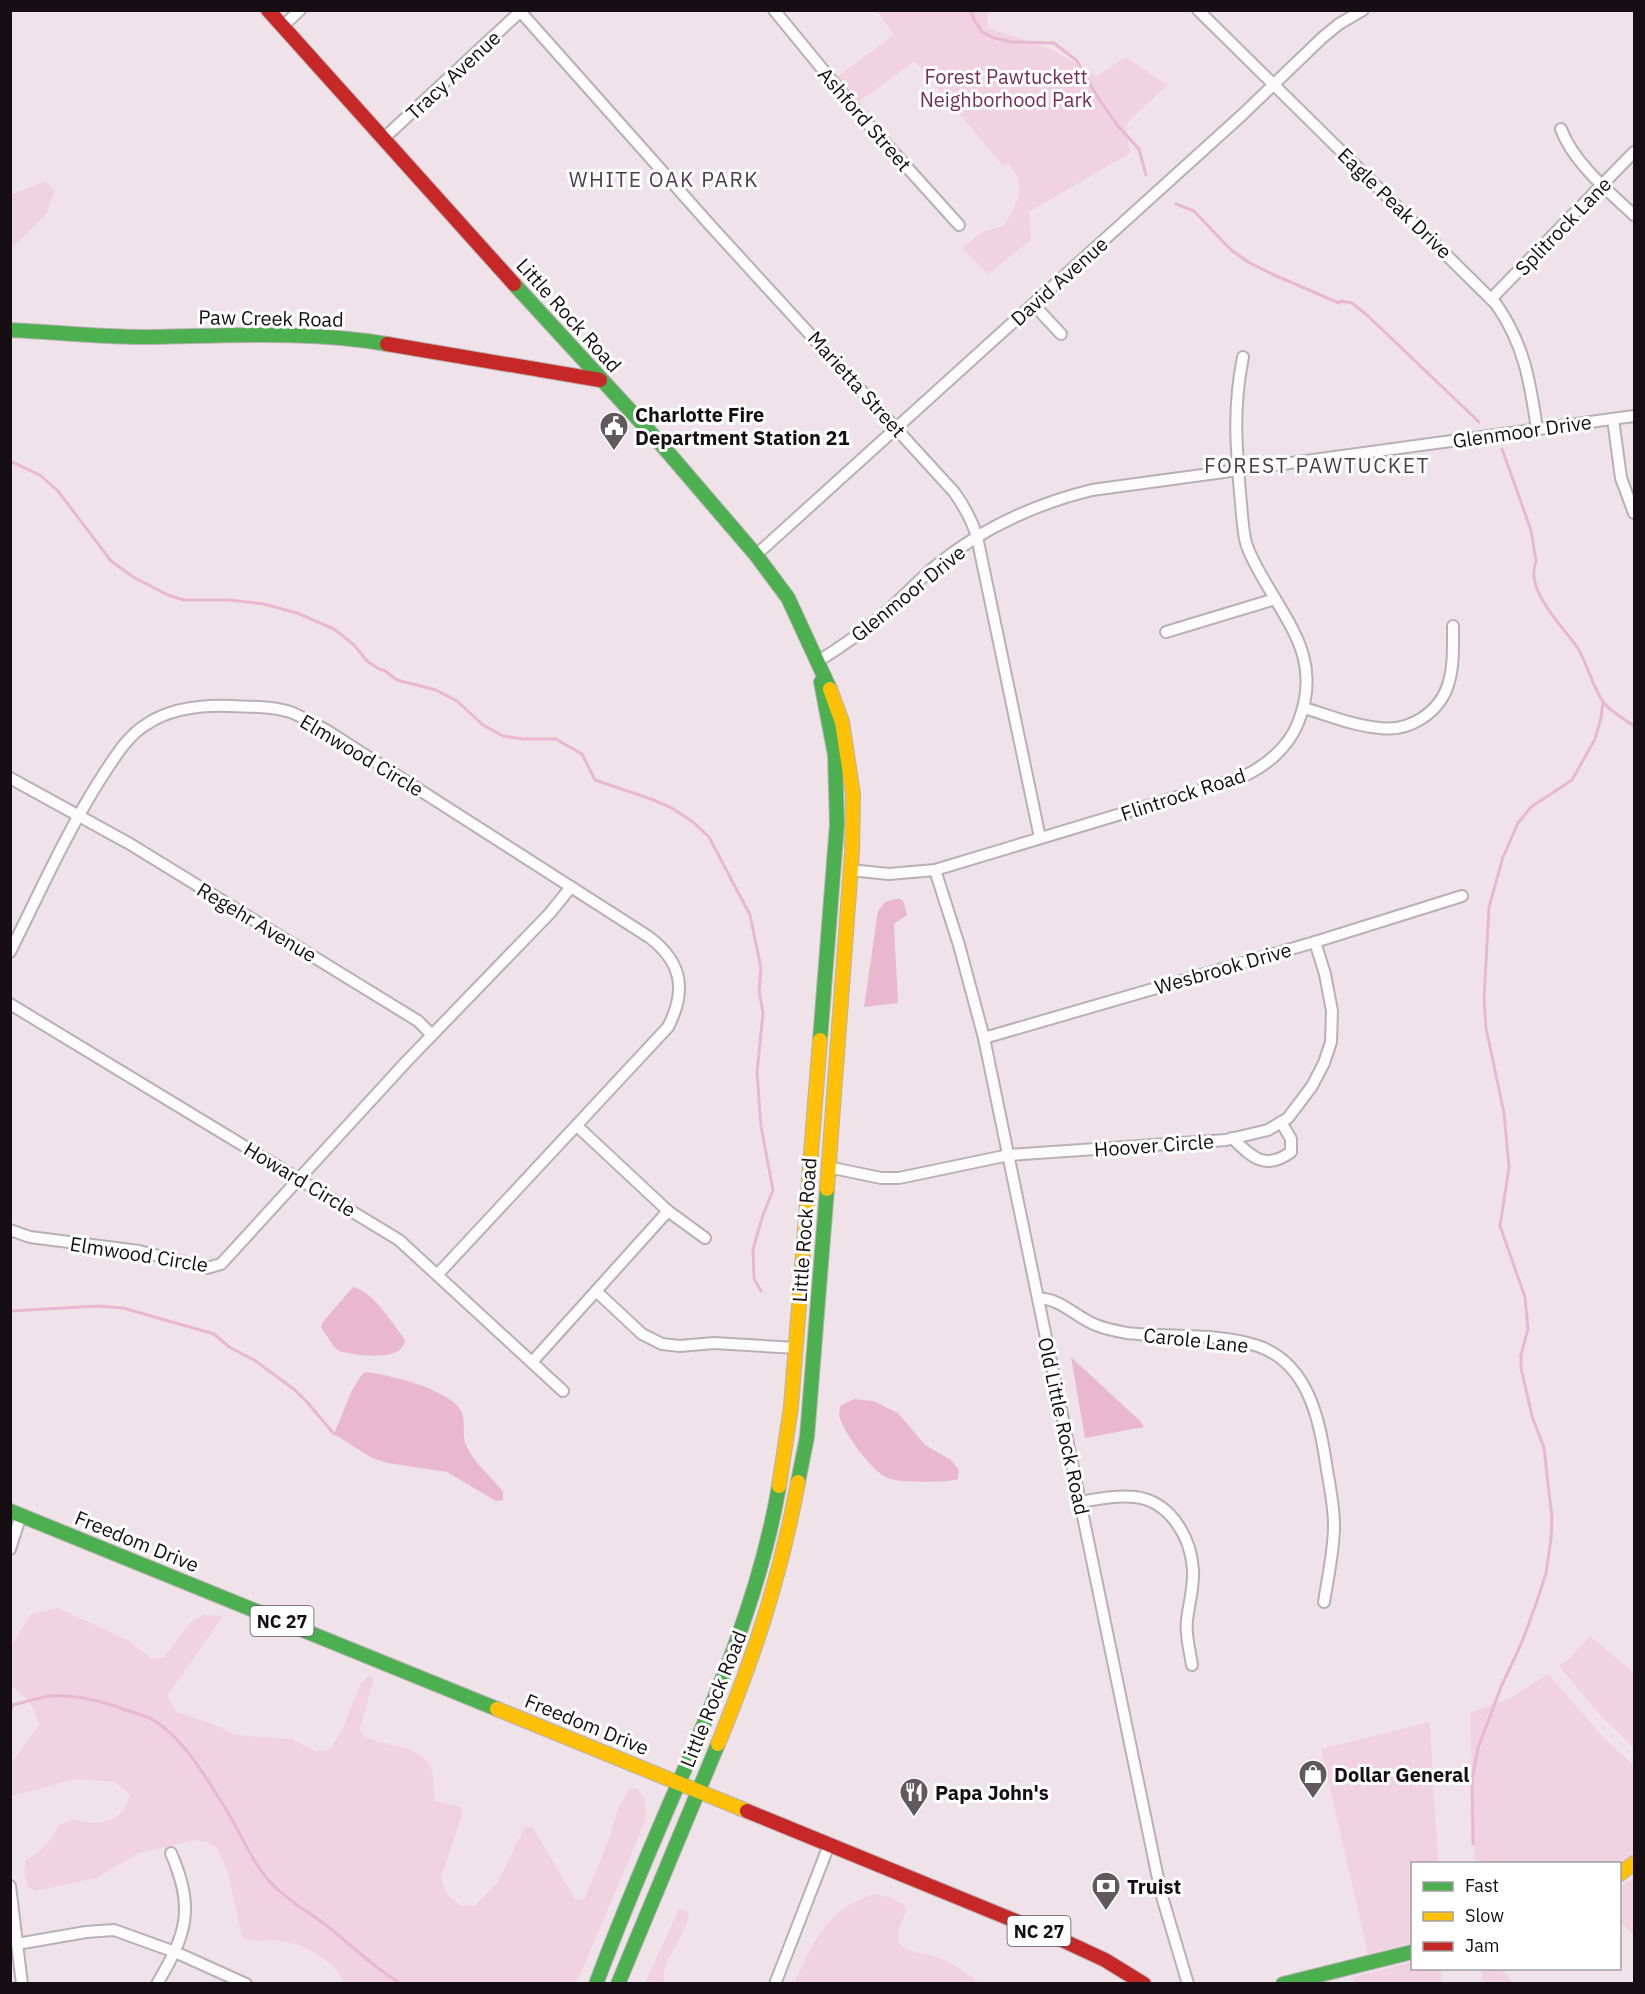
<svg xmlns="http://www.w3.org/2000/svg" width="1645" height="1994" font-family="'IBM Plex Sans',sans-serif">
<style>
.green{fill:#f0d2e0}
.water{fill:#e9b8d0}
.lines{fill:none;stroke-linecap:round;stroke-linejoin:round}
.stream{stroke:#e9b8d0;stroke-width:3}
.street-casing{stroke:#b9b0b4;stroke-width:14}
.fast-casing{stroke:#b9b0b4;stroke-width:16}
.slow-casing{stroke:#b9b0b4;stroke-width:16}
.jam-casing{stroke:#b9b0b4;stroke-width:16}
.street{stroke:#fdfbfc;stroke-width:10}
.fast{stroke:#4caf50;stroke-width:14}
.slow{stroke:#ffc107;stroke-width:14}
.jam{stroke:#c62828;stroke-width:14}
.labels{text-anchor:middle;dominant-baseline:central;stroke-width:6;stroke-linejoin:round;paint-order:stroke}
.shield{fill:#fff;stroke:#5c5659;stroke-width:1.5}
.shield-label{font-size:18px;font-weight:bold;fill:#160e12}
.street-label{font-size:20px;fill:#160e12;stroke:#fff}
.park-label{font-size:20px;fill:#772d58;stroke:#fff}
.poi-label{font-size:20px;font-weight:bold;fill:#160e12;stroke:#fff;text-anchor:start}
.neighbourhood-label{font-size:21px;letter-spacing:1.5px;fill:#503e47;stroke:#fff}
</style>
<rect width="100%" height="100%" fill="#efe3e9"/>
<g class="green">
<path d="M987 10 988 28 1051 49 1097 76 1126 57 1167 85 1125 125 1130 153 1029 212 1031 240 988 274 962 248 982 232 1004 226C1017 202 1030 187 1008 163L1004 167 915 61 856 104 834 79 894 35 877 11Z"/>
<path d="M46 181 54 192 47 213 11 249V195Z"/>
<path d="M58 1608 129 1641 152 1659 164 1657 191 1622 203 1615 223 1616 168 1695 175 1711 210 1723 236 1735 291 1739 317 1752 331 1748 342 1730 361 1683 370 1675 374 1679 360 1728 363 1736C386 1748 427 1744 433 1774 436 1784 431 1790 436 1801L461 1807 462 1815 441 1878 447 1894 461 1906H475L498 1882 525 1826 533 1828 576 1900 585 1898 610 1836 619 1807 629 1789 637 1788 644 1798 646 1819 581 1973 575 1983H344C334 1957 296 1940 269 1940 258 1940 252 1942 242 1937L228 1873 218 1849 208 1842 194 1840 139 1853 96 1878 35 1891 28 1888 24 1871 26 1860C41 1851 51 1841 59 1825L75 1819C96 1828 129 1821 129 1794L115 1782 76 1779 13 1796 11 1792V1764L39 1724C34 1706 26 1696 11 1686V1647L31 1614Z"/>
<path d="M1590 1636 1634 1673V1748L1601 1716 1559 1666 1569 1659Z"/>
<path d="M1548 1674 1604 1738 1634 1766V1854L1620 1866V1864L1475 1863 1470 1712 1509 1699Z"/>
<path d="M1430 1722 1438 1863 1412 1864V1943L1368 1954 1321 1749Z"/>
<path d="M1634 1878V1935L1620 1922V1887Z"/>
<path d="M874 1894 889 1897 904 1905 906 1912C884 1955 910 1948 940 1958 955 1964 968 1975 981 1983H795C814 1940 826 1910 874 1894Z"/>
<path d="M679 1909 689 1912C687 1938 661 1957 664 1983H645Z"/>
<path d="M1412 1962V1968L1441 1969 1442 1983H1354L1353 1977Z"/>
<path d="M1482 1968C1499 1968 1503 1967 1512 1983H1481Z"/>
</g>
<g class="water">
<path d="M896 899H901L904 903 907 915 894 924 898 1003 864 1007 878 911 885 902Z"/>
<path d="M353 1287C373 1291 393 1324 405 1340 403 1363 354 1355 339 1351L334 1347 321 1327 322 1323Z"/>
<path d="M1071 1357 1140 1421 1144 1427 1085 1438Z"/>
<path d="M367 1372C390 1375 447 1389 460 1409 467 1420 461 1433 466 1445 473 1462 492 1477 503 1492V1500L496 1501 447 1472 388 1463 372 1458 334 1434 352 1390 363 1373Z"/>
<path d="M854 1399 873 1401 898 1413 925 1445 951 1460 959 1470 958 1479C946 1483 899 1483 888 1478 873 1473 842 1431 839 1415 839 1412 840 1409 840 1406Z"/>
</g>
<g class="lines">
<g class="stream">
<path d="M971 10 974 20 982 32 994 38 1012 42 1054 43 1077 61 1098 98 1118 126 1139 149 1146 175"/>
<path d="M1176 204 1194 211 1230 249 1248 262 1272 274 1339 303 1341 301 1352 303 1368 316 1479 422"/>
<path d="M1502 449 1531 530 1536 561C1524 591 1564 627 1579 650 1587 664 1595 693 1605 704 1613 713 1624 719 1634 726"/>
<path d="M10 461 40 475 58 491 111 561 133 577 168 595 184 600H229L264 604 297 613 334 629 354 645 368 662 381 670H384L397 680 436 690 457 701 483 725 503 736 523 739H556L582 754 595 780 651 799 672 808 693 822 709 837 750 915 761 968 759 991 763 1013 757 1073 761 1126 773 1190 763 1215 753 1249 754 1279 761 1291"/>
<path d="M10 1311 98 1306 123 1308 214 1334 229 1347 254 1360 295 1390 307 1402 334 1434 336 1433"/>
<path d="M10 1712 13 1705C26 1702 39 1697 52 1696 73 1694 96 1700 115 1706 127 1711 142 1714 153 1720 183 1737 209 1782 227 1811 243 1837 253 1866 275 1887 291 1903 309 1912 326 1925 351 1945 373 1967 401 1984"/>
<path d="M1473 1844 1472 1780 1478 1748 1501 1687 1522 1642 1537 1601 1546 1573 1551 1539 1552 1518 1544 1448 1532 1416 1521 1368V1355L1528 1329 1525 1297 1500 1226 1509 1167 1504 1113 1486 1028 1484 999 1489 907 1503 857 1518 823 1531 807 1572 780 1595 739 1601 718 1603 702"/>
</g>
<g class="street-casing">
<g id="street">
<path d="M519 10 710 225 954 492C964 506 972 520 977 537L1040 838"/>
<path d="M774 10 860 115 959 225"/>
<path d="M1198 10 1496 304C1524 344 1530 381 1537 429"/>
<path d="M283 26 300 10"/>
<path d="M1561 129C1573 162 1609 192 1634 215"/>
<path d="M383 139 522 10"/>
<path d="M1491 299 1634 152"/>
<path d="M1033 304 1061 334"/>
<path d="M1613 419 1621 478 1634 513"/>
<path d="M756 555 1242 115 1322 38 1339 24 1363 10"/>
<path d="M1166 632 1275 599"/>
<path d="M817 662C841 647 864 631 885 613 901 599 916 583 932 569 979 530 1034 504 1092 490L1634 416"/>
<path d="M1304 708C1328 715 1354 726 1380 728 1409 732 1439 713 1448 685 1454 667 1453 645 1453 626"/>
<path d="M10 778 130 844 418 1021 432 1035"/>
<path d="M850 870 889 874 935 870 1240 778C1265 767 1288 748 1298 723 1322 663 1292 629 1264 580 1257 568 1250 556 1246 543 1242 527 1242 510 1240 493 1236 443 1233 407 1243 357"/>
<path d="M935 870 959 945 984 1038 1161 1893 1188 1984"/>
<path d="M10 952C40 892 67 831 103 775 115 757 128 735 147 724 171 708 202 705 230 706 251 707 274 706 293 713 304 718 315 725 326 730L649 937C682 962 687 990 668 1027L438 1274"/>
<path d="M10 1004 399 1240 563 1391"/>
<path d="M984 1038 1315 942 1462 896"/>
<path d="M577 1126 668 1211 596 1291"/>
<path d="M1232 1138C1252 1157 1265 1171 1291 1152V1139L1281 1122"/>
<path d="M828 1167 881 1178H899L1009 1155 1226 1140 1268 1130 1288 1118 1312 1086 1324 1063 1331 1042 1332 1011 1325 974 1315 942"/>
<path d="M668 1211 705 1238"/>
<path d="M10 1230 30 1237 139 1251 207 1268 221 1264 406 1062 550 913 571 887"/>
<path d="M1038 1299C1059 1297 1077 1318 1096 1325 1105 1329 1116 1331 1127 1333 1169 1338 1216 1332 1258 1346 1310 1364 1320 1423 1327 1470 1330 1488 1334 1507 1334 1525 1334 1551 1328 1576 1324 1602"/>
<path d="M532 1362 596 1291 642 1334 662 1344 680 1346 714 1343 796 1348"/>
<path d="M1080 1502C1098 1499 1116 1495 1135 1497 1170 1501 1191 1537 1193 1570 1194 1587 1189 1603 1187 1620 1185 1635 1190 1651 1192 1665"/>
<path d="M10 1549 21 1515"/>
<path d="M10 1886 22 1984"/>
<path d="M17 1944 86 1932 114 1930 175 1952 246 1984"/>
<path d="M157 1984C187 1933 195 1909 171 1853"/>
<path d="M775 1984 829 1845"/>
</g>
</g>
<g class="fast-casing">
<g id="fast">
<path d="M514 284 660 443 756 555 788 598 830 689"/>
<path d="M10 330C54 332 99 337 143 337 225 336 306 330 387 344"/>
<path d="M820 1040 837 824 835 755 821 682"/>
<path d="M798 1482 807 1437 827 1189"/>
<path d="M10 1511 497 1709"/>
<path d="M596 1984C619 1923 644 1863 670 1803 715 1700 760 1597 779 1486"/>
<path d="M618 1984 718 1744"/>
<path d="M1283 1984 1412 1952"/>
</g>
</g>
<g class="slow-casing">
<g id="slow">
<path d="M827 1189 852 852 853 794 842 722 830 689"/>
<path d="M779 1486 791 1407 820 1040"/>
<path d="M497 1709 747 1811"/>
<path d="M718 1744C754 1657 781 1575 798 1482"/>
<path d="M1620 1874 1634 1863"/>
</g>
</g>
<g class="jam-casing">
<g id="jam">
<path d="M268 10 514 284"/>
<path d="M387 344 600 380"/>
<path d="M747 1811 1062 1940 1105 1960 1144 1984"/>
</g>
</g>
<use href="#street" class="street"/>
<use href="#fast" class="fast"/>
<use href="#slow" class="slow"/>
<use href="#jam" class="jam"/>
</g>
<defs>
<g id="civic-pin" transform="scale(1.5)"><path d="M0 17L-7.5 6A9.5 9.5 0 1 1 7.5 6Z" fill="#62595d" stroke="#fff"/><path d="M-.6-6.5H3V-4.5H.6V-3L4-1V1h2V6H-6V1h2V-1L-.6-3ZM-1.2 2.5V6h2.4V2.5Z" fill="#fff"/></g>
<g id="shop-pin" transform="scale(1.5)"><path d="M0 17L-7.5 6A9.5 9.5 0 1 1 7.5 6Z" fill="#62595d" stroke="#fff"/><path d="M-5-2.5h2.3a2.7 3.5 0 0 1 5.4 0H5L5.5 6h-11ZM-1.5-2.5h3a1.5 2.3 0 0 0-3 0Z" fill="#fff"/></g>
<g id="restaurant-pin" transform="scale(1.5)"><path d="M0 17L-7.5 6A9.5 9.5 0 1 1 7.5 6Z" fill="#62595d" stroke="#fff"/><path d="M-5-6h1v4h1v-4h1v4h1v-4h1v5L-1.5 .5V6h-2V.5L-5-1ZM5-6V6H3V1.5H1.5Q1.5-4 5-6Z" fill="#fff"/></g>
<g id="bank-pin" transform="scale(1.5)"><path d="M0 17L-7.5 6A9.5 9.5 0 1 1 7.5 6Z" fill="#62595d" stroke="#fff"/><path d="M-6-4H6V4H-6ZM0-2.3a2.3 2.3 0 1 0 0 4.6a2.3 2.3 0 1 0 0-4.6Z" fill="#fff"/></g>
</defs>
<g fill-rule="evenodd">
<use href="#civic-pin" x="614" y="426"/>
<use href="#shop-pin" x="1313" y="1774"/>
<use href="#restaurant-pin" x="914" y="1792"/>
<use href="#bank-pin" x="1106" y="1886"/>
</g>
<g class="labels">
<g class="shield">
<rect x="250.5" y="1606" width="63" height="30" rx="4.5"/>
<rect x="1007.5" y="1916" width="63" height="30" rx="4.5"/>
</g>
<g class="shield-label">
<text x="282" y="1621">NC 27</text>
<text x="1039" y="1931">NC 27</text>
</g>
<g class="street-label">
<text transform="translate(453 75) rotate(-43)">Tracy Avenue</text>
<text transform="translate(865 119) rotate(49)">Ashford Street</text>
<text transform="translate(1395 203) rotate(44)">Eagle Peak Drive</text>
<text transform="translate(1563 226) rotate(-46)">Splitrock Lane</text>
<text transform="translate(1059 281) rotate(-42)">David Avenue</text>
<text transform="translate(569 315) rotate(48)">Little Rock Road</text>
<text transform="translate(271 318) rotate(1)">Paw Creek Road</text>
<text transform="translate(857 384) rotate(48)">Marietta Street</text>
<text transform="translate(1522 431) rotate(-8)">Glenmoor Drive</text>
<text transform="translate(908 593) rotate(-39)">Glenmoor Drive</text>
<text transform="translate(362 755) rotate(31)">Elmwood Circle</text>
<text transform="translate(1183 794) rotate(-18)">Flintrock Road</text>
<text transform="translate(257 922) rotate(31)">Regehr Avenue</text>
<text transform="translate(1223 968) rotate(-16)">Wesbrook Drive</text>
<text transform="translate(1154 1145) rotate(-4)">Hoover Circle</text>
<text transform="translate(300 1179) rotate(31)">Howard Circle</text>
<text transform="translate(804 1230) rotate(-86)">Little Rock Road</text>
<text transform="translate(139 1254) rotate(9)">Elmwood Circle</text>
<text transform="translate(1196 1340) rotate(6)">Carole Lane</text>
<text transform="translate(1064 1426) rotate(78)">Old Little Rock Road</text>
<text transform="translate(137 1541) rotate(22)">Freedom Drive</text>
<text transform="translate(713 1699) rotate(-68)">Little Rock Road</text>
<text transform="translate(587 1724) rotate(22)">Freedom Drive</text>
</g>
<g class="park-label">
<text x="1006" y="76">Forest Pawtuckett<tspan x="1006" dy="23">Neighborhood Park</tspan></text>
</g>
<g class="poi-label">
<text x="635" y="414">Charlotte Fire<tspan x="635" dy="23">Department Station 21</tspan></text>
<text x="1334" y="1774">Dollar General</text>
<text x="935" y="1792">Papa John's</text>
<text x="1127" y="1886">Truist</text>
</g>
<g class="neighbourhood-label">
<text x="664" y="179">WHITE OAK PARK</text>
<text x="1317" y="465">FOREST PAWTUCKET</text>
</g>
</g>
<rect width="1645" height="1994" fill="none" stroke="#160e12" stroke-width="24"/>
<rect x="1411" y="1862" width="210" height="108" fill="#ffffff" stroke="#a29fa0" stroke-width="1.5"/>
<rect x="1423" y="1882" width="30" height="9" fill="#4caf50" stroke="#a29fa0" stroke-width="1.5"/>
<text x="1465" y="1892" font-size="18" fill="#160e12">Fast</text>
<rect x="1423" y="1912" width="30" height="9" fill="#ffc107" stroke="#a29fa0" stroke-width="1.5"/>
<text x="1465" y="1922" font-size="18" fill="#160e12">Slow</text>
<rect x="1423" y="1942" width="30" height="9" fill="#c62828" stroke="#a29fa0" stroke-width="1.5"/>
<text x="1465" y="1952" font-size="18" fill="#160e12">Jam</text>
</svg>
